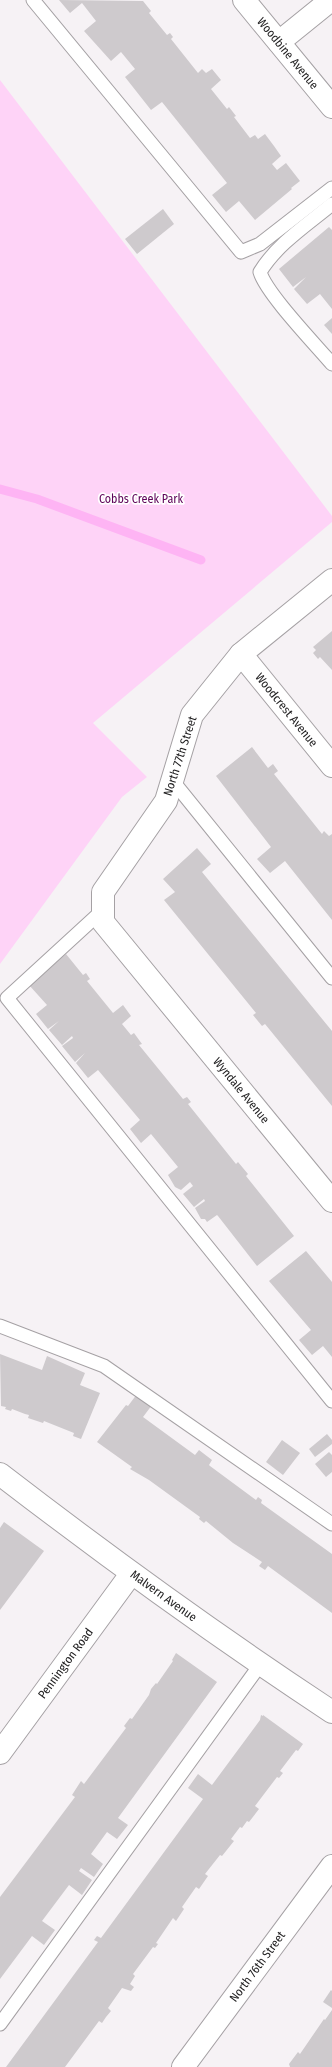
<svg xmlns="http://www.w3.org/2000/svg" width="332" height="2067" font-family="'Fira Sans Condensed',sans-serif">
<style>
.green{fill:#fed3f7}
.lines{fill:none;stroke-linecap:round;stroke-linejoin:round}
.stream{stroke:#feb4f4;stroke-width:9}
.building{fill:#cecacd}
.lane-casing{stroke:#a5a1a4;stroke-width:15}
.street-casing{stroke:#a5a1a4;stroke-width:24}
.lane{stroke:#fff;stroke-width:13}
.street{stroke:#fff;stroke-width:22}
.labels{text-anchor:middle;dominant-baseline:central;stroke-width:3.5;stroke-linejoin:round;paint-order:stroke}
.street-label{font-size:12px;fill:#222122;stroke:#fff}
.park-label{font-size:12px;fill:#5e0359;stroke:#fff}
</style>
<rect width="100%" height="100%" fill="#f6f2f5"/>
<path class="green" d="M0 80 332 516V522L93 723 147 777 122 797 0 964Z"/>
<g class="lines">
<path class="stream" d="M0 489 37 499 201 560"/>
</g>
<g class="building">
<path d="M59 0 143 1 151 11 149 13 167 35 170 33 173 37 171 39 198 73 202 69 206 73 212 69 221 80 211 89 227 109 229 107 236 116 234 117 250 138 255 135 258 139 265 134 274 146 281 156 272 164 277 170 286 163 300 181 291 188 292 189 255 220 239 201 226 212 212 195 227 183 162 102 151 110 125 77 135 69 121 52 111 61 84 31 96 21 82 3 70 13Z"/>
<path d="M163 209 174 224 137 254 125 239Z"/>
<path d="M329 227 332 230V309L320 294 307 304 294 289 306 277 293 287 279 269Z"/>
<path d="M332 318V334L324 325Z"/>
<path d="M332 631V670L320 657 318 659 313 653 316 650 313 647Z"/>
<path d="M252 747 268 768 273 764 278 771 274 774 322 834 324 831 329 836 332 834V920L285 861 270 873 257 859 271 847 216 776Z"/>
<path d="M197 848 211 864 202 872 332 1031V1106L265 1024 262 1026 253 1015 256 1013 164 900 175 892 163 879Z"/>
<path d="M66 954 83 975 86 973 90 979 87 981 113 1013 123 1005 131 1016 122 1024 131 1035 134 1033 142 1044 139 1045 183 1099 187 1097 191 1102 188 1104 236 1164 238 1162 248 1174 246 1176 294 1236 257 1266 218 1216 217 1215 207 1222 205 1219H201L195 1208 205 1201 204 1199 194 1207 183 1194 193 1186 190 1182 181 1190 175 1187 168 1175 178 1167 151 1134 141 1143 130 1129 140 1120 98 1070 88 1078 76 1063 85 1053 75 1062 62 1046 73 1038 72 1036 62 1045 49 1030 59 1021 48 1029 36 1014 47 1005 29 985Z"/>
<path d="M306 1251 332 1282V1357L323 1346 312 1355 299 1340 311 1330 269 1281Z"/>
<path d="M0 1354 42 1370 47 1356 85 1373 80 1385 100 1393 81 1439 73 1436 74 1433 44 1421 43 1423 28 1418 29 1415 25 1414 12 1409 11 1411 5 1409 6 1407 1 1406Z"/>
<path d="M137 1394 152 1405 143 1417 195 1455 199 1450 212 1460 209 1465 210 1466 256 1500 258 1497 262 1500 261 1503 332 1554V1613L268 1566 265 1570 259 1566 262 1562 233 1543 206 1521 204 1523 199 1519 200 1517 149 1480 130 1469 132 1467 97 1442 126 1405 128 1406Z"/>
<path d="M327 1434 332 1440V1444L315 1457 309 1449Z"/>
<path d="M282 1440 300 1453 283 1475 266 1462Z"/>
<path d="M329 1452 332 1455V1472L326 1477 315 1464Z"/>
<path d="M4 1522 44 1551 0 1610V1528Z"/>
<path d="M176 1653 217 1682 118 1818 128 1825 117 1839 107 1832 91 1854 103 1864 94 1877 81 1868 79 1871 92 1880 82 1895 69 1885 42 1921 55 1930 44 1945 32 1936 0 1979V1897L75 1797 72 1795 81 1781 84 1784 126 1728 124 1726 130 1718 132 1719 149 1695 151 1689 156 1683 157 1684 173 1661 172 1660Z"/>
<path d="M261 1715 263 1716V1715L303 1744 298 1751 296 1750 280 1771 283 1773 279 1778 277 1777 255 1806 259 1809 249 1822 247 1821 242 1828 240 1827 231 1839 234 1841 222 1856 220 1855 205 1874 208 1876 199 1889 196 1887 182 1907 184 1909 176 1921 173 1918 156 1943 158 1944 155 1948 153 1947 133 1974 135 1976 130 1984 134 1987 131 1991 122 1988 108 2008 111 2011 106 2017 102 2023 99 2021 65 2067H6L98 1942 94 1940 97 1936 101 1938 203 1799 188 1788 198 1774 212 1785 260 1720Z"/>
<path d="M331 1990 332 1991V2008L323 2002Z"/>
<path d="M332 2010V2067H290L289 2064 298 2052 300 2054 324 2019 325 2020Z"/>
</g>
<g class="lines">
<g class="lane-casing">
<g id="lane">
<path d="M33 0 241 252 260 244 332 188"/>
<path d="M332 204C308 224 277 244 260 272 266 293 315 344 332 364"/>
<path d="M172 780 332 978"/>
<path d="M103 910 7 998 332 1401"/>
<path d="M0 1326 104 1366 332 1524"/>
<path d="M0 2024 260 1665"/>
</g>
</g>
<g class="street-casing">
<g id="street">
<path id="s1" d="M244 0 332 107"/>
<path d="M279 42 331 0"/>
<path id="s2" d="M332 580 241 654 192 715 166 801 103 892V922L332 1201"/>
<path id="s3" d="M241 654 332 766"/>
<path id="s4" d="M0 1474C109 1558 218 1637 332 1712"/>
<path id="s5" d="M0 1753 131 1574"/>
<path id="s6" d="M183 2067 332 1866"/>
</g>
</g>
<use href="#lane" class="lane"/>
<use href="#street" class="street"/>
</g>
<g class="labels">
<g class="street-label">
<text stroke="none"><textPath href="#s1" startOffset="69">Woodbine Avenue</textPath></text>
<text stroke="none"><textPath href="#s3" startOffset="72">Woodcrest Avenue</textPath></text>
<text transform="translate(180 756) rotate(-72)">North 77th Street</text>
<text stroke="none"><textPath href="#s2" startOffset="644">Wyndale Avenue</textPath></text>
<text stroke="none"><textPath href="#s4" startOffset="204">Malvern Avenue</textPath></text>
<text stroke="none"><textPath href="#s5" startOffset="111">Pennington Road</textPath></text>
<text stroke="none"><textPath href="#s6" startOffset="125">North 76th Street</textPath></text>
</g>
<g class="park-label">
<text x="141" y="499">Cobbs Creek Park</text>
</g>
</g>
</svg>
